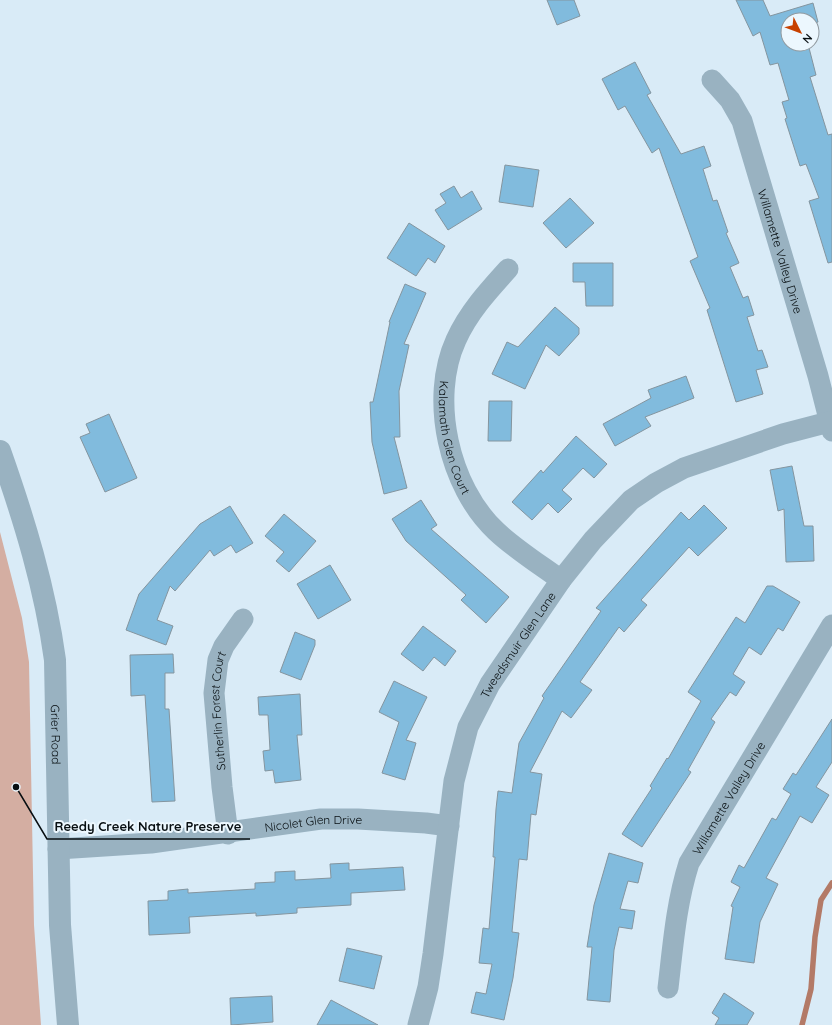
<svg xmlns="http://www.w3.org/2000/svg" width="832" height="1025" font-family="Quicksand,sans-serif">
<style>
.green{fill:#d4aea2}
.lines{fill:none;stroke-linecap:round;stroke-linejoin:round}
.stream{stroke:#b37a67;stroke-width:5.5}
.building{fill:#81bbdd;stroke:#84959f}
.minor{stroke:#99b2c1;stroke-width:21}
.tertiary{stroke:#99b2c1;stroke-width:22}
.labels{text-anchor:middle;dominant-baseline:central;stroke-width:4;stroke-linejoin:round;paint-order:stroke}
.street-label{font-size:12px;fill:#080f12;stroke:#ecf7fe}
.leader{fill:none;stroke:#080f12;stroke-width:1.5}
.callout-dot{fill:#080f12;stroke:#ecf7fe;stroke-width:1.5}
.callout-label{font-size:13px;text-anchor:middle;font-weight:bold;fill:#080f12;stroke:#ecf7fe;stroke-width:4;stroke-linejoin:round;paint-order:stroke}
</style>
<rect width="100%" height="100%" fill="#d9ebf7"/>
<path class="green" d="M0 532 22 618 29 662 34 925 41 1025H0Z"/>
<g class="lines">
<path class="stream" d="M802 1025 811 989 815 937 821 900 832 883"/>
</g>
<g class="building">
<path d="M547 0H574L580 16 557 25Z"/>
<path d="M736 0H763L770 16 813 3 818 22 812 24V20H788V44H808L816 75 810 77 828 135 832 134V262L828 263 809 201 819 198 806 164 800 166 785 119 787 118 782 102 789 100 778 63 770 65 760 32 753 36Z"/>
<path d="M635 62 651 93 647 95 681 154 704 146 711 166 703 169 713 201 717 200 728 232 726 233 739 263 730 267 743 298 748 296 754 315 747 317 758 351 762 350 768 367 756 370 763 394 736 402 707 310 710 308 690 261 698 257 659 148 652 153 625 106 618 110 602 79Z"/>
<path d="M505 165 539 170 533 207 499 202Z"/>
<path d="M454 186 461 198 472 191 482 209 448 230 435 210 446 203 440 194Z"/>
<path d="M570 198 594 223 566 248 543 223Z"/>
<path d="M409 223 445 246 435 263 428 258 416 276 387 258Z"/>
<path d="M573 263H613V306H586L585 282H573Z"/>
<path d="M405 284 426 293 404 344 409 345 399 391 400 437H394L407 488 384 494 372 442 370 402H373L390 322H389Z"/>
<path d="M555 307 579 328V334L559 356 546 345 525 389 492 374 507 342 518 347Z"/>
<path d="M686 376 694 398 645 417 651 426 615 446 603 424 651 398 648 390Z"/>
<path d="M489 401H512L511 441H488Z"/>
<path d="M109 414 137 478 105 492 80 437 90 433 86 424Z"/>
<path d="M576 436 607 464 594 478 583 468 562 490 572 499 558 513 548 503 532 520 512 502 541 470 543 473Z"/>
<path d="M792 466 804 526H813L814 561 786 562 784 509 778 511 770 470Z"/>
<path d="M421 500 437 525 431 529 509 597 486 623 461 600 466 595 406 541 392 519Z"/>
<path d="M704 505 727 528 698 556 689 547 641 600 647 605 624 632 619 627 580 682 592 690 571 718 562 711 530 772 542 774 536 815 531 814 527 860 519 859 512 932 519 933 513 978 504 1020 471 1013 476 992 486 994 492 964 479 963 483 928 489 929 495 857H493L496 809 498 791 512 793 519 743 544 698 542 696 601 611 596 608 681 512 689 520Z"/>
<path d="M230 506 253 543 236 553 231 545 214 556 210 550 175 591 170 586 157 620 173 626 166 645 126 630 139 594 200 524Z"/>
<path d="M284 514 316 541 289 572 276 561 284 552 265 536Z"/>
<path d="M330 565 351 600 318 619 297 584Z"/>
<path d="M767 586H773L800 602 783 631 778 628 761 655 749 647 733 674 745 682 736 696 730 692 711 719 715 722 688 770 691 772 642 847 622 834 652 788 650 786 667 758 668 759 701 701 688 692 736 617 745 623Z"/>
<path d="M423 626 456 651 445 666 434 657 423 671 401 654Z"/>
<path d="M295 632 315 640V645L301 680 280 672Z"/>
<path d="M173 654 174 673H165V709H169L175 801 152 802 145 695 131 696 130 655Z"/>
<path d="M394 681 427 697 406 740 416 743 405 780 382 773 399 722 379 712Z"/>
<path d="M300 694 302 735H297L301 780 275 783 273 770 265 771 263 751 270 750 268 715H259L258 697Z"/>
<path d="M832 719V762L816 787 829 795 812 823 800 816 766 878 778 884 760 922 754 963 725 959 733 907 731 906 740 887 731 882 739 865 744 868 772 818 776 820 791 794 783 789 793 773 796 775Z"/>
<path d="M609 853 643 863 638 883 628 881 620 909 635 911 632 929 619 927 614 950 610 1002 587 1000 592 947H587L594 905Z"/>
<path d="M349 863V870L403 867 405 890 351 893V905L297 908V913L256 916V913L189 917 190 933 149 935 148 901 168 900V891L188 889V893L255 889V883L275 882V872L295 871V880L331 878 330 864Z"/>
<path d="M347 948 382 956 374 989 339 981Z"/>
<path d="M724 993 754 1013 747 1025H715L719 1018 712 1013Z"/>
<path d="M272 996 273 1022 231 1025 230 998Z"/>
<path d="M331 1000 378 1025H317Z"/>
</g>
<g class="lines">
<g class="minor">
<path id="s1" d="M712 80 730 100 742 121 818 376 832 431"/>
<path id="s2" d="M508 269C488 291 468 313 456 340 429 399 449 487 496 531 515 549 539 564 561 580"/>
<path id="s3" d="M228 834 222 787 214 693 218 660 224 646 243 619"/>
<path id="s4" d="M58 849 151 843 321 819H358L426 823 449 826"/>
<path id="s5" d="M668 988C673 946 676 904 689 863L832 625"/>
<path id="s6" d="M418 1025 428 987 433 954 454 781 468 727 490 684 561 580 593 540 631 500 656 483 684 468 783 434 829 422"/>
</g>
<path class="tertiary" id="s7" d="M0 451C24 519 45 587 55 660L60 925 68 1025"/>
</g>
<g class="labels">
<g class="street-label">
<text stroke="none"><textPath href="#s1" startOffset="187">Willamette Valley Drive</textPath></text>
<text stroke="none"><textPath href="#s2" startOffset="189">Kalamath Glen Court</textPath></text>
<text stroke="none"><textPath href="#s6" startOffset="399">Tweedsmuir Glen Lane</textPath></text>
<text stroke="none"><textPath href="#s3" startOffset="124">Sutherlin Forest Court</textPath></text>
<text stroke="none"><textPath href="#s7" startOffset="291">Grier Road</textPath></text>
<text stroke="none"><textPath href="#s5" startOffset="203">Willamette Valley Drive</textPath></text>
<text stroke="none"><textPath href="#s4" startOffset="257">Nicolet Glen Drive</textPath></text>
</g>
</g>
<path class="leader" d="M16 787L47 839H250"/>
<circle class="callout-dot" cx="16" cy="787" r="4"/>
<g class="callout-label">
<text x="148" y="831">Reedy Creek Nature Preserve</text>
</g>
<g transform="translate(800 32) rotate(132)"><circle r="19" fill="#ecf7fe" stroke="#919aa0"/>
<path d="M0-3L7 15L0 10L-7 15Z" fill="#c74100"/>
<text y="-6" font-size="11" font-weight="bold" text-anchor="middle" fill="#080f12">N</text>
</g>
</svg>
